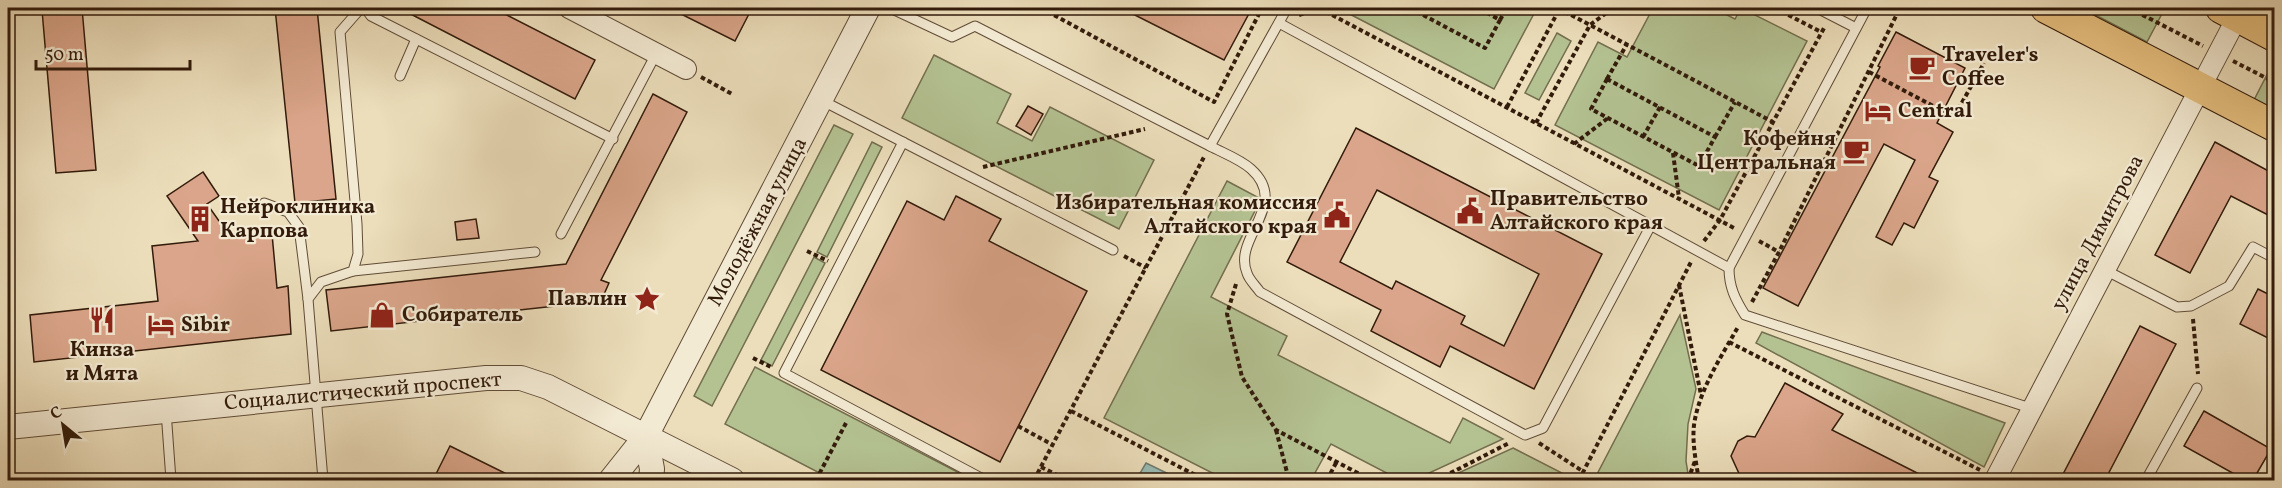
<svg xmlns="http://www.w3.org/2000/svg" width="2282" height="488" font-family="Vollkorn,serif">
<style>
.green{fill:#b4c292;stroke:#736e4e;stroke-width:1.5}
.water{fill:#99bbb4;stroke:#707b70;stroke-width:1.5}
.building{fill:#daa58a;stroke:#321b0b;stroke-width:1.5;fill-rule:evenodd}
.lines{fill:none;stroke-linecap:round;stroke-linejoin:round}
.service-casing{stroke:#604c37;stroke-width:11}
.minor-casing{stroke:#604c37;stroke-width:22}
.tertiary-casing{stroke:#604c37;stroke-width:26}
.primary-casing{stroke:#321b0b;stroke-width:32}
.path{stroke:#321b0b;stroke-width:4;stroke-dasharray:4.5 3;stroke-linecap:butt}
.service{stroke:#f3ead3;stroke-width:9}
.minor{stroke:#f3ead3;stroke-width:20}
.tertiary{stroke:#f3ead3;stroke-width:24}
.primary{stroke:#e6bf7e;stroke-width:30}
.labels{text-anchor:middle;dominant-baseline:central;stroke-width:4.5;stroke-linejoin:round;paint-order:stroke}
.poi-label{font-size:21px;font-weight:bold;fill:#321b0b;stroke:#f3ead3;text-anchor:start}
.street-label{font-size:21px;fill:#321b0b;stroke:#f3ead3}
</style>
<rect width="100%" height="100%" fill="#ecdebb"/>
<filter id="stains"><feTurbulence type="fractalNoise" baseFrequency=".00333" numOctaves="4"/><feColorMatrix values="0 0 0 0 .2 0 0 0 0 .09 0 0 0 0 .02 0 0 0 .5 -.17"/></filter>
<radialGradient id="worn" r=".72"><stop offset=".6" stop-color="#630" stop-opacity="0"/><stop offset="1" stop-color="#630" stop-opacity=".3"/></radialGradient>
<g class="green">
<path d="M1338 8H1537L1494 89Z"/>
<path d="M1653 8H1713L1735 19 1741 8 1807 41 1719 210 1555 125 1598 42 1627 57Z"/>
<path d="M2082 8H2165L2147 42Z"/>
<path d="M1557 33 1571 41 1539 100 1525 93Z"/>
<path d="M934 55 1011 94 997 123 1032 141 1050 107 1154 160 1119 229 902 118Z"/>
<path d="M2274 61V111L2254 100Z"/>
<path d="M834 125 853 134 712 406 694 396Z"/>
<path d="M872 142 882 147 827 257 817 252Z"/>
<path d="M1227 181 1261 199 1211 297 1287 336 1278 355 1450 443 1463 418 1503 439 1414 480H1400L1331 444 1311 480H1226L1104 418Z"/>
<path d="M814 257 825 263 772 366 761 360Z"/>
<path d="M1680 315 1696 389 1688 424 1686 461 1689 480H1594Z"/>
<path d="M1762 332 2005 423 1984 467 1756 343Z"/>
<path d="M755 367 973 480H833L725 424Z"/>
<path d="M1513 448 1562 473 1558 480H1443Z"/>
</g>
<path class="water" d="M1146 463 1181 480H1136Z"/>
<g class="building">
<path d="M82 8 96 170 56 173 42 10Z"/>
<path d="M275 8H317L336 199 295 203Z"/>
<path d="M399 8H493L595 60 575 99Z"/>
<path d="M669 8H752L735 41Z"/>
<path d="M1121 8H1252L1224 60Z"/>
<path d="M1896 32 1965 68 1937 123 1953 132 1929 177 1938 181 1914 228 1904 223 1892 245 1876 237 1915 160 1884 144 1798 306 1763 288 1880 67 1878 66Z"/>
<path d="M653 94 687 112 601 280 609 283 601 301 331 331 326 290 566 264Z"/>
<path d="M1028 106 1043 114 1031 135 1016 126Z"/>
<path d="M1356 128 1602 254 1534 389 1450 346 1440 367 1371 331 1381 310 1287 262ZM1377 190 1539 274 1504 346 1461 324 1465 316 1396 281 1392 289 1340 262Z"/>
<path d="M2215 142 2274 174V218L2231 196 2190 273 2155 255Z"/>
<path d="M203 172 219 196 207 204 231 238 272 234 277 288 288 286 291 334 34 362 30 315 158 301 152 246 198 241 167 196Z"/>
<path d="M956 196 1001 219 989 241 1087 291 1000 462 821 370 907 201 944 220Z"/>
<path d="M476 219 479 238 457 240 455 222Z"/>
<path d="M2258 289 2274 297V341L2240 324Z"/>
<path d="M2140 326 2176 344 2105 480H2060Z"/>
<path d="M1785 383 1843 414 1832 430 1931 480H1742L1731 456 1738 441 1747 436 1755 437Z"/>
<path d="M2204 411 2271 449 2253 480H2245L2184 446Z"/>
<path d="M450 446 519 480H433Z"/>
</g>
<g class="lines">
<g class="service-casing">
<g id="service">
<path d="M365 8 371 16 613 139"/>
<path d="M890 8 952 37 975 26 1210 146 1287 8"/>
<path d="M1817 8 1856 28"/>
<path d="M1867 8 1729 268C1729 287 1735 299 1745 315L2033 409"/>
<path d="M1279 23 1729 268"/>
<path d="M400 76 416 39"/>
<path d="M821 100 1113 250"/>
<path d="M903 142 784 373 985 480"/>
<path d="M1210 146C1223 153 1240 159 1251 169 1291 205 1232 237 1247 273 1249 280 1256 286 1260 292L1525 435 1543 428 1651 225"/>
<path d="M264 203 288 212 299 227 308 299"/>
<path d="M561 234 656 54"/>
<path d="M2105 270 2177 307 2191 306 2229 286 2253 247 2274 258"/>
<path d="M353 271 535 252"/>
<path d="M166 411 171 480"/>
<path d="M323 480 308 299 321 282 353 271 358 254 357 224 340 32 361 8"/>
<path d="M2146 480 2197 388"/>
</g>
</g>
<g class="minor-casing">
<g id="minor">
<path d="M569 8 686 69"/>
<path d="M1995 480 2242 8"/>
</g>
</g>
<g class="tertiary-casing">
<g id="tertiary">
<path d="M8 427 486 378H521L548 387 732 480"/>
<path d="M646 436 652 469 651 480"/>
<path d="M611 480 646 436 868 8"/>
</g>
</g>
<g class="primary-casing">
<g id="primary">
<path d="M2046 8 2274 126"/>
<path d="M2221 8 2274 36"/>
</g>
</g>
<g class="path">
<path d="M1041 8 1214 102 1262 8"/>
<path d="M1319 8 1734 228"/>
<path d="M1410 8 1485 48 1500 20 1478 8"/>
<path d="M1558 8 1773 122"/>
<path d="M1775 8 1821 32"/>
<path d="M2129 8 2203 46"/>
<path d="M1299 15 1319 8"/>
<path d="M1500 20 1507 8"/>
<path d="M2233 61 2274 82"/>
<path d="M1869 72 1954 117 1984 63"/>
<path d="M701 77 732 94"/>
<path d="M1607 79 1715 137 1699 166 1591 109Z"/>
<path d="M1607 79 1627 44"/>
<path d="M1507 107 1560 8"/>
<path d="M1536 123 1590 25 1613 8"/>
<path d="M1643 137 1660 107"/>
<path d="M1715 137 1735 102"/>
<path d="M1574 144 1608 118"/>
<path d="M1673 153 1679 198"/>
<path d="M983 167 1145 129"/>
<path d="M1704 241 1720 220 1824 28"/>
<path d="M1759 241 1779 252"/>
<path d="M807 251 828 261"/>
<path d="M1124 256 1146 268"/>
<path d="M1236 284 1227 314 1242 377 1276 430 1371 480"/>
<path d="M1679 285 1701 395"/>
<path d="M1752 302 1779 252 1900 8"/>
<path d="M2193 319 2198 374"/>
<path d="M1729 342 1980 470"/>
<path d="M753 358 773 368"/>
<path d="M1071 411 1205 480"/>
<path d="M1018 426 1053 445"/>
<path d="M1276 430 1289 480"/>
<path d="M1539 443 1584 472"/>
<path d="M1041 467 1067 480"/>
<path d="M816 480 846 423"/>
<path d="M1034 480 1204 157"/>
<path d="M1327 480 1337 461"/>
<path d="M1437 480 1509 443"/>
<path d="M1579 480 1691 262"/>
<path d="M1688 480 1695 461"/>
<path d="M1699 480C1696 463 1692 442 1694 425 1699 390 1721 357 1738 327"/>
</g>
<use href="#service" class="service"/>
<use href="#minor" class="minor"/>
<use href="#tertiary" class="tertiary"/>
<use href="#primary" class="primary"/>
</g>
<defs>
<g id="cafe-bare" transform="scale(2.07)"><path d="M-5.5-4.5H6V0H3Q3 3.5 0 3.5H-2.5Q-5.5 3.5-5.5 0ZM3-3.2v2h1.7v-2ZM-6 4.5H4V6H-6Z" fill="#8f2418" stroke="#f3ead3" stroke-width="2.5" paint-order="stroke"/></g>
<g id="hotel-bare" transform="scale(2.07)"><path d="M-6-4.5h1.5V1H6V5H4.5V3h-9V5H-6ZM-4 0a1.8 1.8 0 1 1 3.6 0ZM.5 0V-2.5h3Q6-2.5 6 0Z" fill="#8f2418" stroke="#f3ead3" stroke-width="2.5" paint-order="stroke"/></g>
<g id="civic-bare" transform="scale(2.07)"><path d="M-.6-6.5H3V-4.5H.6V-3L4-1V1h2V6H-6V1h2V-1L-.6-3ZM-1.2 2.5V6h2.4V2.5Z" fill="#8f2418" stroke="#f3ead3" stroke-width="2.5" paint-order="stroke"/></g>
<g id="building-bare" transform="scale(2.07)"><path d="M-4-6H4V6H1V3H-1V6H-4ZM-2.5-4.3h1.7v1.8h-1.7ZM.8-4.3h1.7v1.8H.8ZM-2.5-1h1.7V.8h-1.7ZM.8-1h1.7V.8H.8Z" fill="#8f2418" stroke="#f3ead3" stroke-width="2.5" paint-order="stroke"/></g>
<g id="sight-bare" transform="scale(2.07)"><path d="M0-6L1.8-2.2L6-1.7L2.9 1.2L3.7 5.4L0 3.3L-3.7 5.4L-2.9 1.2L-6-1.7L-1.8-2.2Z" fill="#8f2418" stroke="#f3ead3" stroke-width="2.5" paint-order="stroke"/></g>
<g id="shop-bare" transform="scale(2.07)"><path d="M-5-2.5h2.3a2.7 3.5 0 0 1 5.4 0H5L5.5 6h-11ZM-1.5-2.5h3a1.5 2.3 0 0 0-3 0Z" fill="#8f2418" stroke="#f3ead3" stroke-width="2.5" paint-order="stroke"/></g>
<g id="restaurant-bare" transform="scale(2.07)"><path d="M-5-6h1v4h1v-4h1v4h1v-4h1v5L-1.5 .5V6h-2V.5L-5-1ZM5-6V6H3V1.5H1.5Q1.5-4 5-6Z" fill="#8f2418" stroke="#f3ead3" stroke-width="2.5" paint-order="stroke"/></g>
</defs>
<g fill-rule="evenodd">
<use href="#cafe-bare" x="1922" y="67"/>
<use href="#hotel-bare" x="1878" y="111"/>
<use href="#cafe-bare" x="1856" y="151"/>
<use href="#civic-bare" x="1470" y="211"/>
<use href="#civic-bare" x="1337" y="215"/>
<use href="#building-bare" x="200" y="219"/>
<use href="#sight-bare" x="647" y="299"/>
<use href="#shop-bare" x="382" y="315"/>
<use href="#restaurant-bare" x="102" y="320"/>
<use href="#hotel-bare" x="161" y="325"/>
</g>
<g class="labels">
<g class="poi-label">
<text x="1942" y="55">Traveler's<tspan x="1942" dy="24">Coffee</tspan></text>
<text x="1898" y="111">Central</text>
<text x="1836" y="139" text-anchor="end">Кофейня<tspan x="1836" dy="24">Центральная</tspan></text>
<text x="1490" y="199">Правительство<tspan x="1490" dy="24">Алтайского края</tspan></text>
<text x="1317" y="203" text-anchor="end">Избирательная комиссия<tspan x="1317" dy="24">Алтайского края</tspan></text>
<text x="220" y="207">Нейроклиника<tspan x="220" dy="24">Карпова</tspan></text>
<text x="627" y="299" text-anchor="end">Павлин</text>
<text x="402" y="315">Собиратель</text>
<text x="181" y="325">Sibir</text>
<text x="102" y="350" text-anchor="middle">Кинза<tspan x="102" dy="24">и Мята</tspan></text>
</g>
<g class="street-label">
<text transform="translate(758 222) rotate(-62)">Молодёжная улица</text>
<text transform="translate(2098 233) rotate(-62)">улица Димитрова</text>
<text transform="translate(363 392) rotate(-5)">Социалистический проспект</text>
</g>
</g>
<rect width="2282" height="488" fill="none" stroke="#ecdebb" stroke-width="30"/>
<rect x="9" y="9" width="2264" height="470" fill="none" stroke="#321b0b" stroke-width="3"/>
<rect x="15" y="15" width="2252" height="458" fill="none" stroke="#321b0b" stroke-width="1.5"/>
<g transform="translate(63 425) rotate(330)" stroke="#f3ead3" stroke-width="4.5" paint-order="stroke">
<path d="M0-4.5L10 22L0 15L-10 22Z" fill="#321b0b"/>
<text y="-9" font-size="16" font-weight="bold" text-anchor="middle" fill="#321b0b">С</text>
</g>
<path d="M36 60v9h154v-9" fill="none" stroke="#321b0b" stroke-width="3"/>
<text x="45" y="60" font-size="18" fill="#321b0b" stroke="#f3ead3" stroke-width="4.5" paint-order="stroke">50 m</text>
<rect width="100%" height="100%" filter="url(#stains)"/>
<rect width="100%" height="100%" fill="url(#worn)"/>
</svg>
